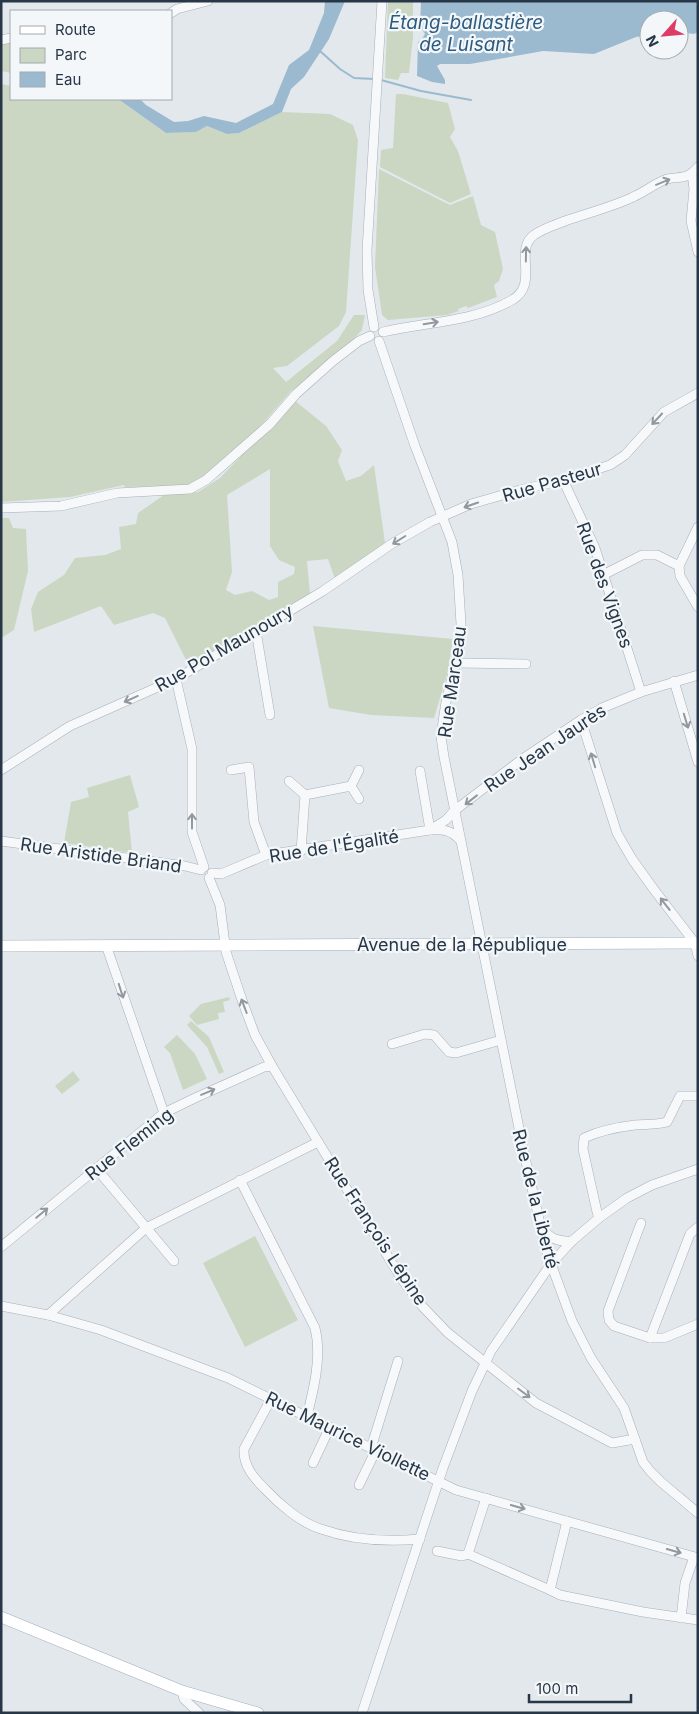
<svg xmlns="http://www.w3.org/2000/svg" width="699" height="1714" font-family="Inter,sans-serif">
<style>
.green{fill:#cbd7c3;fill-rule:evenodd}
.water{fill:#9bbad0}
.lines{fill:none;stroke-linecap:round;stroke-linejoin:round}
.stream{stroke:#9bbad0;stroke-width:2}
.minor-casing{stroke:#a7afb8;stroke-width:10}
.major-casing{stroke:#a1aeba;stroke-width:12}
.minor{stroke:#f7f8fa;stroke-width:9}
.major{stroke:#fff;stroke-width:11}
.oneway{stroke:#9098a0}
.labels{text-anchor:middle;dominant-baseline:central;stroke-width:4.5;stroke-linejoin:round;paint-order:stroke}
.street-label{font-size:18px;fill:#283747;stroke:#f3f7f9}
.water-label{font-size:19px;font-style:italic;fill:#2d5b80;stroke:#f3f7f9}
</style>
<rect width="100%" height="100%" fill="#e3e8ed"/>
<g class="green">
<path d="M388 1H413V37L409 73H401L398 80 385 78Z"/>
<path d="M11 42V73L1 71V44Z"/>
<path d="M1 84 11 86V99H118L166 133 196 132 207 126 227 134 239 133 282 112 330 114 353 125 358 140 346 312 339 326 287 366 273 368 286 382 337 341 354 315H365L362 330 350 343 290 392 252 436 212 471 187 486 125 487 124 485 70 497 1 502Z"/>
<path d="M396 94H403L448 103 455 129 450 137 458 151 471 194 450 203 380 167 381 150 393 148Z"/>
<path d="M379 169 450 205 473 196 481 225 495 232 503 269 499 281 494 285 497 297 468 308 466 306 458 309 459 311 447 315 388 320 382 315 375 267Z"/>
<path d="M294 400 326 426 342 450 338 461 346 481 361 476 374 465 385 543 335 579 328 559 307 561 310 594 195 665 187 662 165 618 153 613 114 625 101 606 34 632 31 609 38 592 64 575 75 558 105 555 121 549 119 527 136 524 138 513 164 495 198 492 220 478ZM270 469V546L279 560 295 567 294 574 278 582V597L269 600 252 591 235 595 226 590 232 572 227 495Z"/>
<path d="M1 518H9L13 528 26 529 28 571 14 630 1 638Z"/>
<path d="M313 626 453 639 448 671 434 718 371 715 329 708Z"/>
<path d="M130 775 139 807 128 812 132 853 64 843 71 802 89 797 87 788Z"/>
<path d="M229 997 230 1000 223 1002 225 1012 218 1013 219 1019 197 1025 189 1016 201 1004Z"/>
<path d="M191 1021 209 1037 224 1072 219 1074 207 1047 187 1025Z"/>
<path d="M177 1035 195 1054 207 1079 183 1090 170 1053 164 1047Z"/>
<path d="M73 1071 80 1080 62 1094 55 1086Z"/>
<path d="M255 1236 298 1320 245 1347 203 1263Z"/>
</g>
<g class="water">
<path d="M325 1H345L329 39 304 77 291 89 282 112 239 133 227 134 207 126 196 132 166 133 118 99H140L146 105 174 122 188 121 204 116 236 123 273 104 289 65 309 50 324 13Z"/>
<path d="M421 1H698V32L694 34 679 32V20H649V35L636 37 594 54 543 51 470 64H440L437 66 445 80V84L432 82 417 76 418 42 422 39 425 34 420 26Z"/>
</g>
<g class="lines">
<g class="stream">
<path d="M320 51 340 69 354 78 374 79"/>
<path d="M381 80 421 91 471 100"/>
</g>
<g class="minor-casing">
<g id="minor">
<path d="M171 13 177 9 208 1"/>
<path d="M1 40 11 38"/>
<path d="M692 174 694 189 691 221 698 252"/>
<path d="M374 327 368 290 367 250 382 1"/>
<path d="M383 332C426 322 474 322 512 300 540 284 513 250 534 235 542 229 555 225 565 221 588 213 612 207 633 197 645 192 655 183 667 179 681 176 687 180 698 167"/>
<path d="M379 341 415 446 452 542 458 575 461 624V641L446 702 443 722 441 737 444 757 524 1153 546 1250 572 1321 591 1358 624 1408 643 1462 650 1471 661 1482 698 1513"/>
<path d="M563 480 595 548 641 692"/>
<path d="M1 508 61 506 117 493 190 489 206 480 270 424 296 394 333 361 359 341 370 336"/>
<path d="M698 527 679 566 680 576 698 607"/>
<path d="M603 575 642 555H657L679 566"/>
<path d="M256 631 270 715"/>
<path d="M456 663 526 664"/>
<path d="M176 679 192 749V832L204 867"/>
<path d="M674 681 698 762"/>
<path d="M581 720 617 833 632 859 655 891 695 943 698 956"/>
<path d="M1 770 70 726 176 679 323 591 393 543 430 522 471 504 520 490 563 480 610 465 625 455 664 412 698 393"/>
<path d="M231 770 249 767 254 822 266 855"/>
<path d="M420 771 430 830C443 829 451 830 460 840"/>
<path d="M289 781 305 795"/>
<path d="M351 786 359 770"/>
<path d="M1 841 185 866 201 870"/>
<path d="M301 851 305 795 351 786 359 799"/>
<path d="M212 873 221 874 266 855 430 830 446 820 454 811 521 760 581 720 602 708 641 692 698 675"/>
<path d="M209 878 220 905 226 952 242 1000 255 1035 272 1066 401 1278 422 1306 448 1333 536 1403 612 1443 635 1439"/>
<path d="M106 945 164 1113"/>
<path d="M392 1044 425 1034 434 1035 449 1052 456 1053 501 1040"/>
<path d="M96 1168 174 1261"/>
<path d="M240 1180 315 1328C322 1356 314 1388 307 1416"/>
<path d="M599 1218 597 1212 583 1149 584 1138C599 1131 618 1127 635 1125 646 1124 656 1125 667 1122L680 1096H698"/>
<path d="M641 1223 608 1311 609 1320 614 1326 650 1338H664L698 1324"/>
<path d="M542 1228C550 1239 559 1242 572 1241"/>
<path d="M1 1247 164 1113 195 1098 264 1067 272 1066"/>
<path d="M1 1306 48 1315 101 1330 228 1378 456 1490 698 1558"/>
<path d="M48 1315 146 1228 318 1142"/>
<path d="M650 1338 690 1234 698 1227"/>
<path d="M271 1399 244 1449C243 1466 254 1478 265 1489 279 1504 301 1523 321 1529 352 1540 387 1542 420 1539"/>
<path d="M371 1448 398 1361"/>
<path d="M313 1463 330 1427"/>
<path d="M359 1485 376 1450"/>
<path d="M486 1498 468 1554 550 1590"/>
<path d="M567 1521 550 1590 560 1595 643 1612 698 1620"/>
<path d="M437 1551 462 1556 468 1554"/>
<path d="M681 1618 685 1583 694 1557"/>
<path d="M182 1691 184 1699 199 1713"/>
<path d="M362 1713 443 1468 472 1391 491 1351 551 1264 572 1241 599 1218 627 1198 652 1185 698 1169"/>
</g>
</g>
<g class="major-casing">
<g id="major">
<path d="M1 946 698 943"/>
<path d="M1 1617 182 1691 258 1713"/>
</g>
</g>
<use href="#minor" class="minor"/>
<use href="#major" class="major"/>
</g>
<defs><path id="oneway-shaft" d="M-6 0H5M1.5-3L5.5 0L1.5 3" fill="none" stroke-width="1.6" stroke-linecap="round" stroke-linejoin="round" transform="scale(1.25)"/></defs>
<g class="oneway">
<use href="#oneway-shaft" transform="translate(663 182) rotate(-22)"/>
<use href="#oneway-shaft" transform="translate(526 254) rotate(-89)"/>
<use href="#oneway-shaft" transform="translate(431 323) rotate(-9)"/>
<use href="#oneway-shaft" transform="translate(657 419) rotate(133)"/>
<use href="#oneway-shaft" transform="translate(471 505) rotate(161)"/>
<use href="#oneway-shaft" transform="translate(399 540) rotate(148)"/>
<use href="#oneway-shaft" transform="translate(131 699) rotate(156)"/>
<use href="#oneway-shaft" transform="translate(686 721) rotate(73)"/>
<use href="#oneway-shaft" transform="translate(593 760) rotate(-107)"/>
<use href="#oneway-shaft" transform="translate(471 800) rotate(142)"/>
<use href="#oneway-shaft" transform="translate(192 821) rotate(-90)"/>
<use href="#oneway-shaft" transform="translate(665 904) rotate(-128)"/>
<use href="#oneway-shaft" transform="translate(121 991) rotate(72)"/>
<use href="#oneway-shaft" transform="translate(244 1006) rotate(-111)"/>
<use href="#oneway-shaft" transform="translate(208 1092) rotate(-23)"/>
<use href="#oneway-shaft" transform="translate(42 1213) rotate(-40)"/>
<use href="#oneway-shaft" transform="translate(524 1393) rotate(37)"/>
<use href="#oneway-shaft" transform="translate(518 1507) rotate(16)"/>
<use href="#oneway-shaft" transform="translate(674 1551) rotate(16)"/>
</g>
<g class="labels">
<g class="street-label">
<text transform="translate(552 482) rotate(-16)">Rue Pasteur</text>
<text transform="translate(605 585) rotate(70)">Rue des Vignes</text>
<text transform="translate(224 648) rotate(-30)">Rue Pol Maunoury</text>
<text transform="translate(452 682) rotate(-82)">Rue Marceau</text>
<text transform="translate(545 748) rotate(-34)">Rue Jean Jaurès</text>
<text transform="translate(334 846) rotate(-9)">Rue de l'Égalité</text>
<text transform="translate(101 855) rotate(8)">Rue Aristide Briand</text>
<text x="462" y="944">Avenue de la République</text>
<text transform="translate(129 1144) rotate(-38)">Rue Fleming</text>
<text transform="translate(536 1199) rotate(76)">Rue de la Liberté</text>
<text transform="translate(376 1231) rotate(57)">Rue François Lépine</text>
<text transform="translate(348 1436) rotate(26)">Rue Maurice Viollette</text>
</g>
<g class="water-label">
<text x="466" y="22">Étang-ballastière<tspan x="466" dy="22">de Luisant</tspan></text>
</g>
</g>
<rect width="699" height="1714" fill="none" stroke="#283747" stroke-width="5"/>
<rect x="10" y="10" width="162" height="90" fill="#f3f7f9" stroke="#a2aab2"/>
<rect x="20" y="26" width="25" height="8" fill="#ffffff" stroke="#a2aab2"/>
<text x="55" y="35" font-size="15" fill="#283747">Route</text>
<rect x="20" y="48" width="25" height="15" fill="#cbd7c3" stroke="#a2aab2"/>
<text x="55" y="60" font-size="15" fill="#283747">Parc</text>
<rect x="20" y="72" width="25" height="15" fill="#9bbad0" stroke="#a2aab2"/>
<text x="55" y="85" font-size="15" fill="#283747">Eau</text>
<g transform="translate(664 35) rotate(243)"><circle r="24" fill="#f3f7f9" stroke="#a2aab2"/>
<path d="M0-4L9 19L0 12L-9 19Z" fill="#de3c66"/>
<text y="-8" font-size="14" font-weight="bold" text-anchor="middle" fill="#283747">N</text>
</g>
<path d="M529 1694v8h102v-8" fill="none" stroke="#283747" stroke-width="2.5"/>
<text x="536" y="1694" font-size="15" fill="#283747" stroke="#f3f7f9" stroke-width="4" paint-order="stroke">100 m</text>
</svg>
